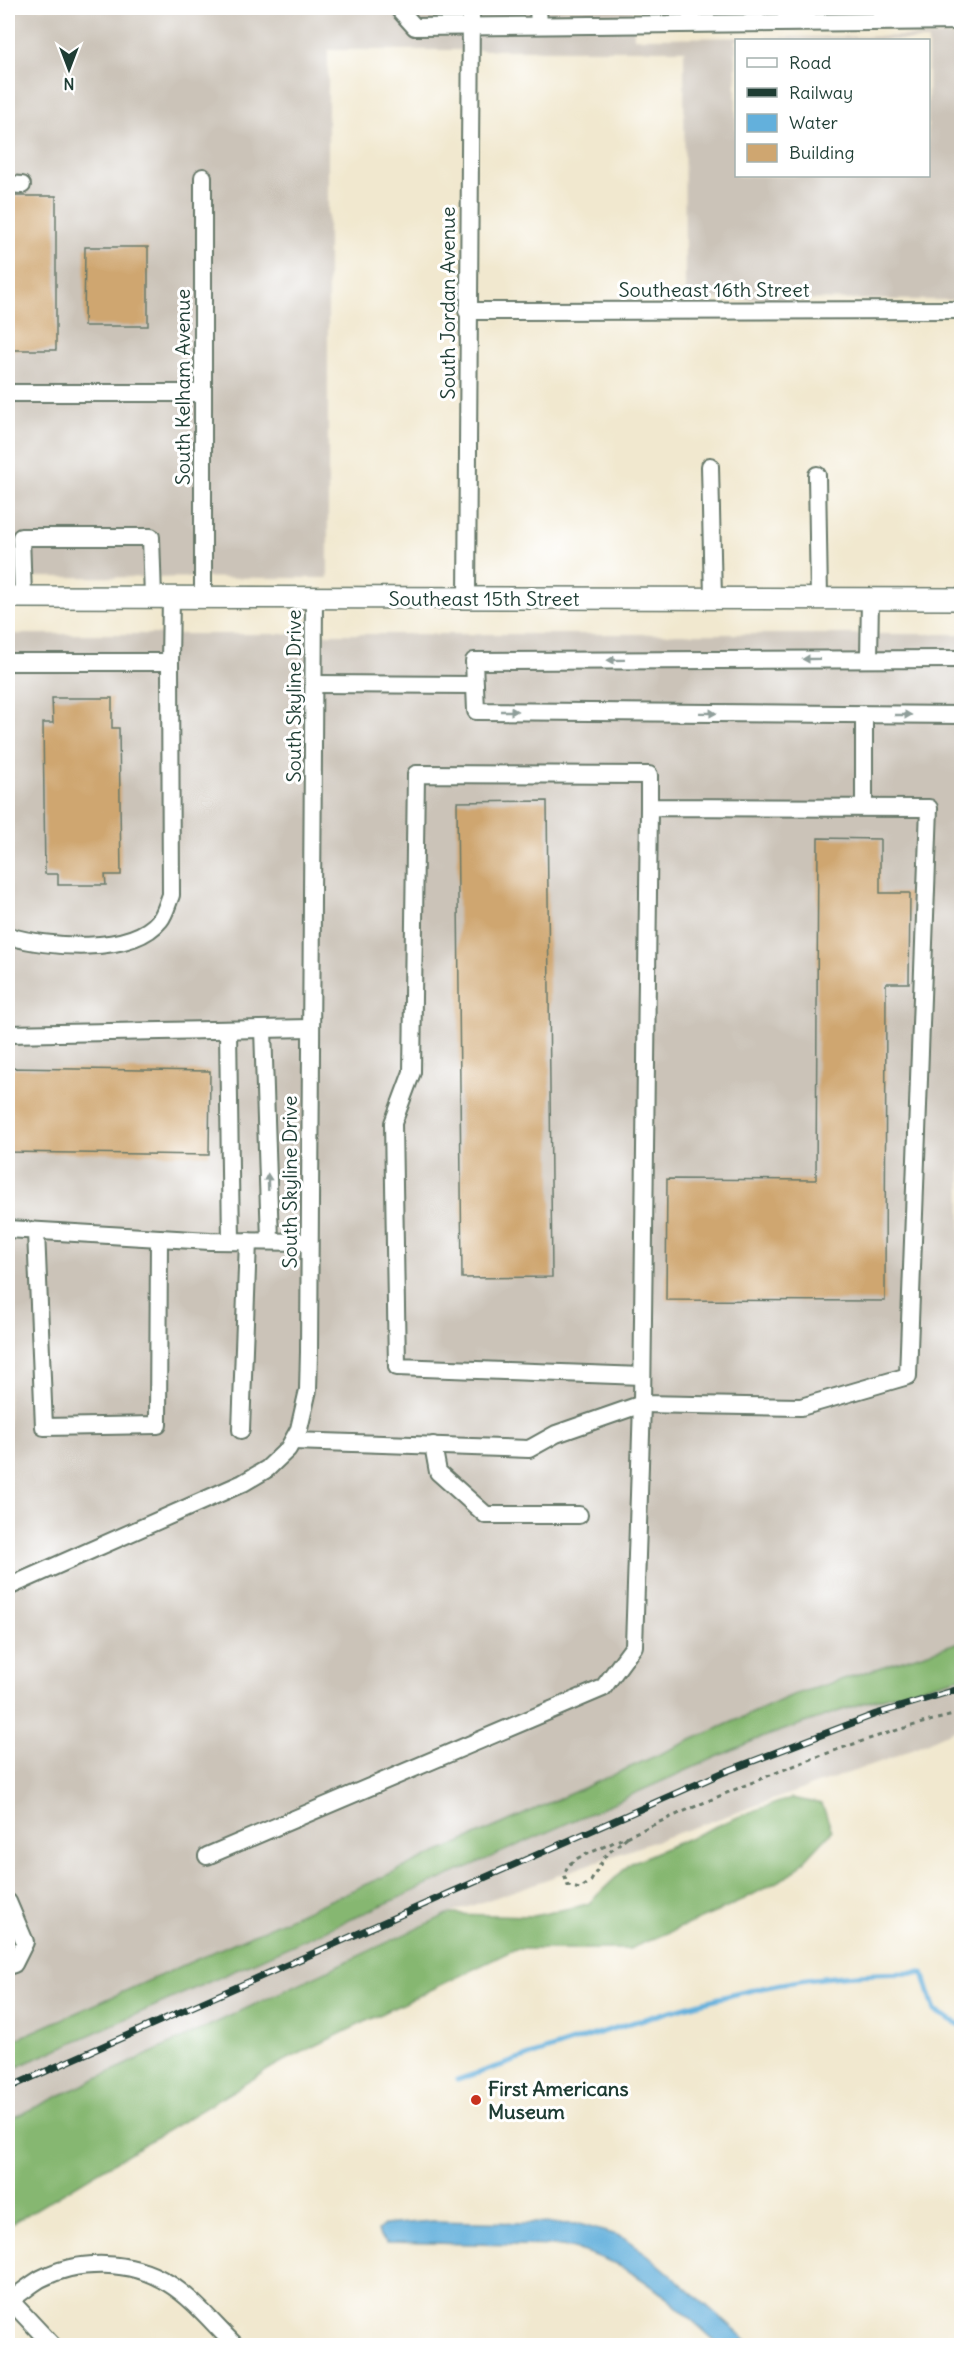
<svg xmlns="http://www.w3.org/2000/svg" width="969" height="2353" font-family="Delius,sans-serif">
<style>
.industrial{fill:#cbc3b8;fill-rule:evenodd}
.forest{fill:#86b771;stroke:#527a52;stroke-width:1.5}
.water{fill:#63b0dc;stroke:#417688;stroke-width:1.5}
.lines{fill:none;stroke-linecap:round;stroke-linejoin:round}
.stream{stroke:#63b0dc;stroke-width:5}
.building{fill:#cfa670}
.minor-casing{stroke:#68796a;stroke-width:20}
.major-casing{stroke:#68796a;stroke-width:24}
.path{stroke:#68796a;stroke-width:3;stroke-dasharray:4.5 4.5;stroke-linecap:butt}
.minor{stroke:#fff;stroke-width:16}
.major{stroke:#fff;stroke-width:21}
.rail-casing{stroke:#1f3d34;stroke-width:7}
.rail{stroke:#fff;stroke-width:4.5;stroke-dasharray:14;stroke-linecap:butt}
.oneway{fill:#8f9e9a}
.poi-dot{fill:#c8321e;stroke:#fff;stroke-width:2}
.labels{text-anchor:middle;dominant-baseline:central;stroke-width:6;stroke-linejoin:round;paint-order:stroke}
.street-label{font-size:20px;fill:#1f3d34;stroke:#fff}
.poi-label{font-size:20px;font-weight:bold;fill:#1f3d34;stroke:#fff;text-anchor:start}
</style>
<rect width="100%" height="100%" fill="#fff"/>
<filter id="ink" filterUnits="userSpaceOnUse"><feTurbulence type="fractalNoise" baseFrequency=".0167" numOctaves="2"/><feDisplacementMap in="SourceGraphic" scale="12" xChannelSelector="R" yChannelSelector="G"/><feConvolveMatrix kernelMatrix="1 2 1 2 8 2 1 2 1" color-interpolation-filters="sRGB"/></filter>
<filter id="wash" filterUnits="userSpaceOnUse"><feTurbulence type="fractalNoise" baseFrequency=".008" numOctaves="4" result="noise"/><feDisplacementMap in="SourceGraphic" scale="24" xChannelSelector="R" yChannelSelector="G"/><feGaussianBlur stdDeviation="1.35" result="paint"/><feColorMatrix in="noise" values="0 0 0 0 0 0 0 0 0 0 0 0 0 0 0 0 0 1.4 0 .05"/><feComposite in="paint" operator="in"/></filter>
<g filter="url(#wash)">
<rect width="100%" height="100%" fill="#f1e8cf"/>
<g class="industrial">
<path d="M8 8H633L634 38 961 36V300L685 299 684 50H328V578L8 577ZM736 40H928V176H736Z"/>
<path d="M8 634H962L960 1642 793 1695 8 2046Z"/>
<path d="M961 1677V1727L894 1757 437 1918 8 2120V2050L755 1740 863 1703Z"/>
</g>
<g class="forest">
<path d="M961 1560V1677L863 1703 755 1740 8 2071V2043L793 1695 960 1642Z"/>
<path d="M791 1798 822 1804 832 1831 792 1874 731 1906 629 1949H515L276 2065 8 2226V2120L448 1914 534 1916 588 1904 631 1863 745 1814Z"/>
</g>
<path class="water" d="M431 2221 579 2224 623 2237 648 2255 752 2345H720C665 2297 637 2263 562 2246L387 2242 380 2237 378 2230 384 2225Z"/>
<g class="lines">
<path class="stream" d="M457 2080C563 2046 669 2006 777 1985 825 1975 875 1973 923 1973L935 2011 962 2026"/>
</g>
<g id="blocks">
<g class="building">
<rect x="8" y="196" width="48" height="154"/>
<path d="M85 247H148V326H84Z"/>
<path d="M52 698H112V728H119L121 875H105L106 885H58V874H45L43 723H53Z"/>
<path d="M547 801 552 1277 462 1278 457 802Z"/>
<path d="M818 838 880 839V893H910L909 983H886L885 1301 666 1300 667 1179 816 1180Z"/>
<path d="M8 1068 210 1071 209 1155 8 1152Z"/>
</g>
</g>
</g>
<g filter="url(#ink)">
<use href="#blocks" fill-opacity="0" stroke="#68796a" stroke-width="1.5"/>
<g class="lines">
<g class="minor-casing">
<g id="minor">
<path d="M398 8 415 27 962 21"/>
<path d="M538 8 539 25"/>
<path d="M203 177V597"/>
<path d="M8 184 22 185"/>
<path d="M467 311 962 310"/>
<path d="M8 393H203"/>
<path d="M710 466 713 598"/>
<path d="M817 475 819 599"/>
<path d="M23 596 21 537H151L153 597"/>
<path d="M467 598 471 8"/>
<path d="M869 658 870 599"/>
<path d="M962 659 474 661 476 711 962 715"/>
<path d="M8 662H170L171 597"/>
<path d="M314 684 475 685"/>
<path d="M864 715V807"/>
<path d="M8 936C47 947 131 956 160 920 165 914 168 902 171 895L170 662"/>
<path d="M263 1029 270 1240"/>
<path d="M228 1030 231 1241"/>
<path d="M8 1034 311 1028"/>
<path d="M8 1229 210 1241 309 1242"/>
<path d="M36 1231 44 1427 158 1425 159 1238"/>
<path d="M642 1376 397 1367 393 1123 412 1072 416 774 649 775V807L929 808 908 1376 801 1407 642 1404 649 807"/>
<path d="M241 1430 248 1241"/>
<path d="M433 1445 438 1472 486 1515H579"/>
<path d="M8 1587 243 1483 267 1469 288 1449 299 1429 308 1390 309 1352 314 598"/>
<path d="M207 1856 603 1688 634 1646 642 1404 556 1434 529 1449 293 1441"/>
<path d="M8 1902 25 1942 14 1964 8 1966"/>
<path d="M10 2300C20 2294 30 2285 40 2279 79 2259 131 2260 168 2283 194 2299 214 2325 236 2346"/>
<path d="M8 2302 10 2300 53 2346"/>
</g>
</g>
<g class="major-casing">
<path id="major" d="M8 597 962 599"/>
</g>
<path class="path" d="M627 1837 605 1856 591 1881 580 1889 568 1886 564 1875 568 1865 578 1858C704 1803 827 1744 962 1713"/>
<use href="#minor" class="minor"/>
<use href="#major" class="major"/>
<g class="rail-casing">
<path id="rail" d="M8 2088 722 1773 876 1714 962 1688"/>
</g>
<use href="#rail" class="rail"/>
</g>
<defs><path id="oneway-solid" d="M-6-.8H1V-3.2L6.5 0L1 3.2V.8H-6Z" transform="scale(1.5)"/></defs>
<g class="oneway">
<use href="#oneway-solid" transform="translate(811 659) rotate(179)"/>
<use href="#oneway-solid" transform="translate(616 660) rotate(179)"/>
<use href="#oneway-solid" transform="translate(509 711)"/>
<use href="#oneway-solid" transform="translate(708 713) rotate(1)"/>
<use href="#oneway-solid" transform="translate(903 715)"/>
<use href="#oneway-solid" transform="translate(268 1182) rotate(-92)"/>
</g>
</g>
<circle class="poi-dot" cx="476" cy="2100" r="6"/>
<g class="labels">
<g class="street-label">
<text x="714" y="289">Southeast 16th Street</text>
<text transform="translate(447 303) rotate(-90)">South Jordan Avenue</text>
<text transform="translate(182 387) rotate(-90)">South Kelham Avenue</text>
<text x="484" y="598">Southeast 15th Street</text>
<text transform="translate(293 696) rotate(-90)">South Skyline Drive</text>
<text transform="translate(289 1182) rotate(-90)">South Skyline Drive</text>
</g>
<g class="poi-label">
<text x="488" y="2088">First Americans<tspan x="488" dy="23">Museum</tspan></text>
</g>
</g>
<rect width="969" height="2353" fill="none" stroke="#fff" stroke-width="30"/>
<rect x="735" y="39" width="195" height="138" fill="#ffffff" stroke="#a5b1ae" stroke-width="1.5"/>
<rect x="747" y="58" width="30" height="9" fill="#ffffff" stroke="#a5b1ae" stroke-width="1.5"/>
<text x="789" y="69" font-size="18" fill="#1f3d34">Road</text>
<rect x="747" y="88" width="30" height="9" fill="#1f3d34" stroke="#a5b1ae" stroke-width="1.5"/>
<text x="789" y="99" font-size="18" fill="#1f3d34">Railway</text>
<rect x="747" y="114" width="30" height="18" fill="#63b0dc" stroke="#a5b1ae" stroke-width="1.5"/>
<text x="789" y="129" font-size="18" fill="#1f3d34">Water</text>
<rect x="747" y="144" width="30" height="18" fill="#cfa670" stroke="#a5b1ae" stroke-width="1.5"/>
<text x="789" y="159" font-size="18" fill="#1f3d34">Building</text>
<g transform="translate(69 69) rotate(180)" stroke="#ffffff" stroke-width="4.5" paint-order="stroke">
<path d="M0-4.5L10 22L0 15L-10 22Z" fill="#1f3d34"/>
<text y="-9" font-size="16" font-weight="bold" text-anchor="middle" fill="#1f3d34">N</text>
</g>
</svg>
